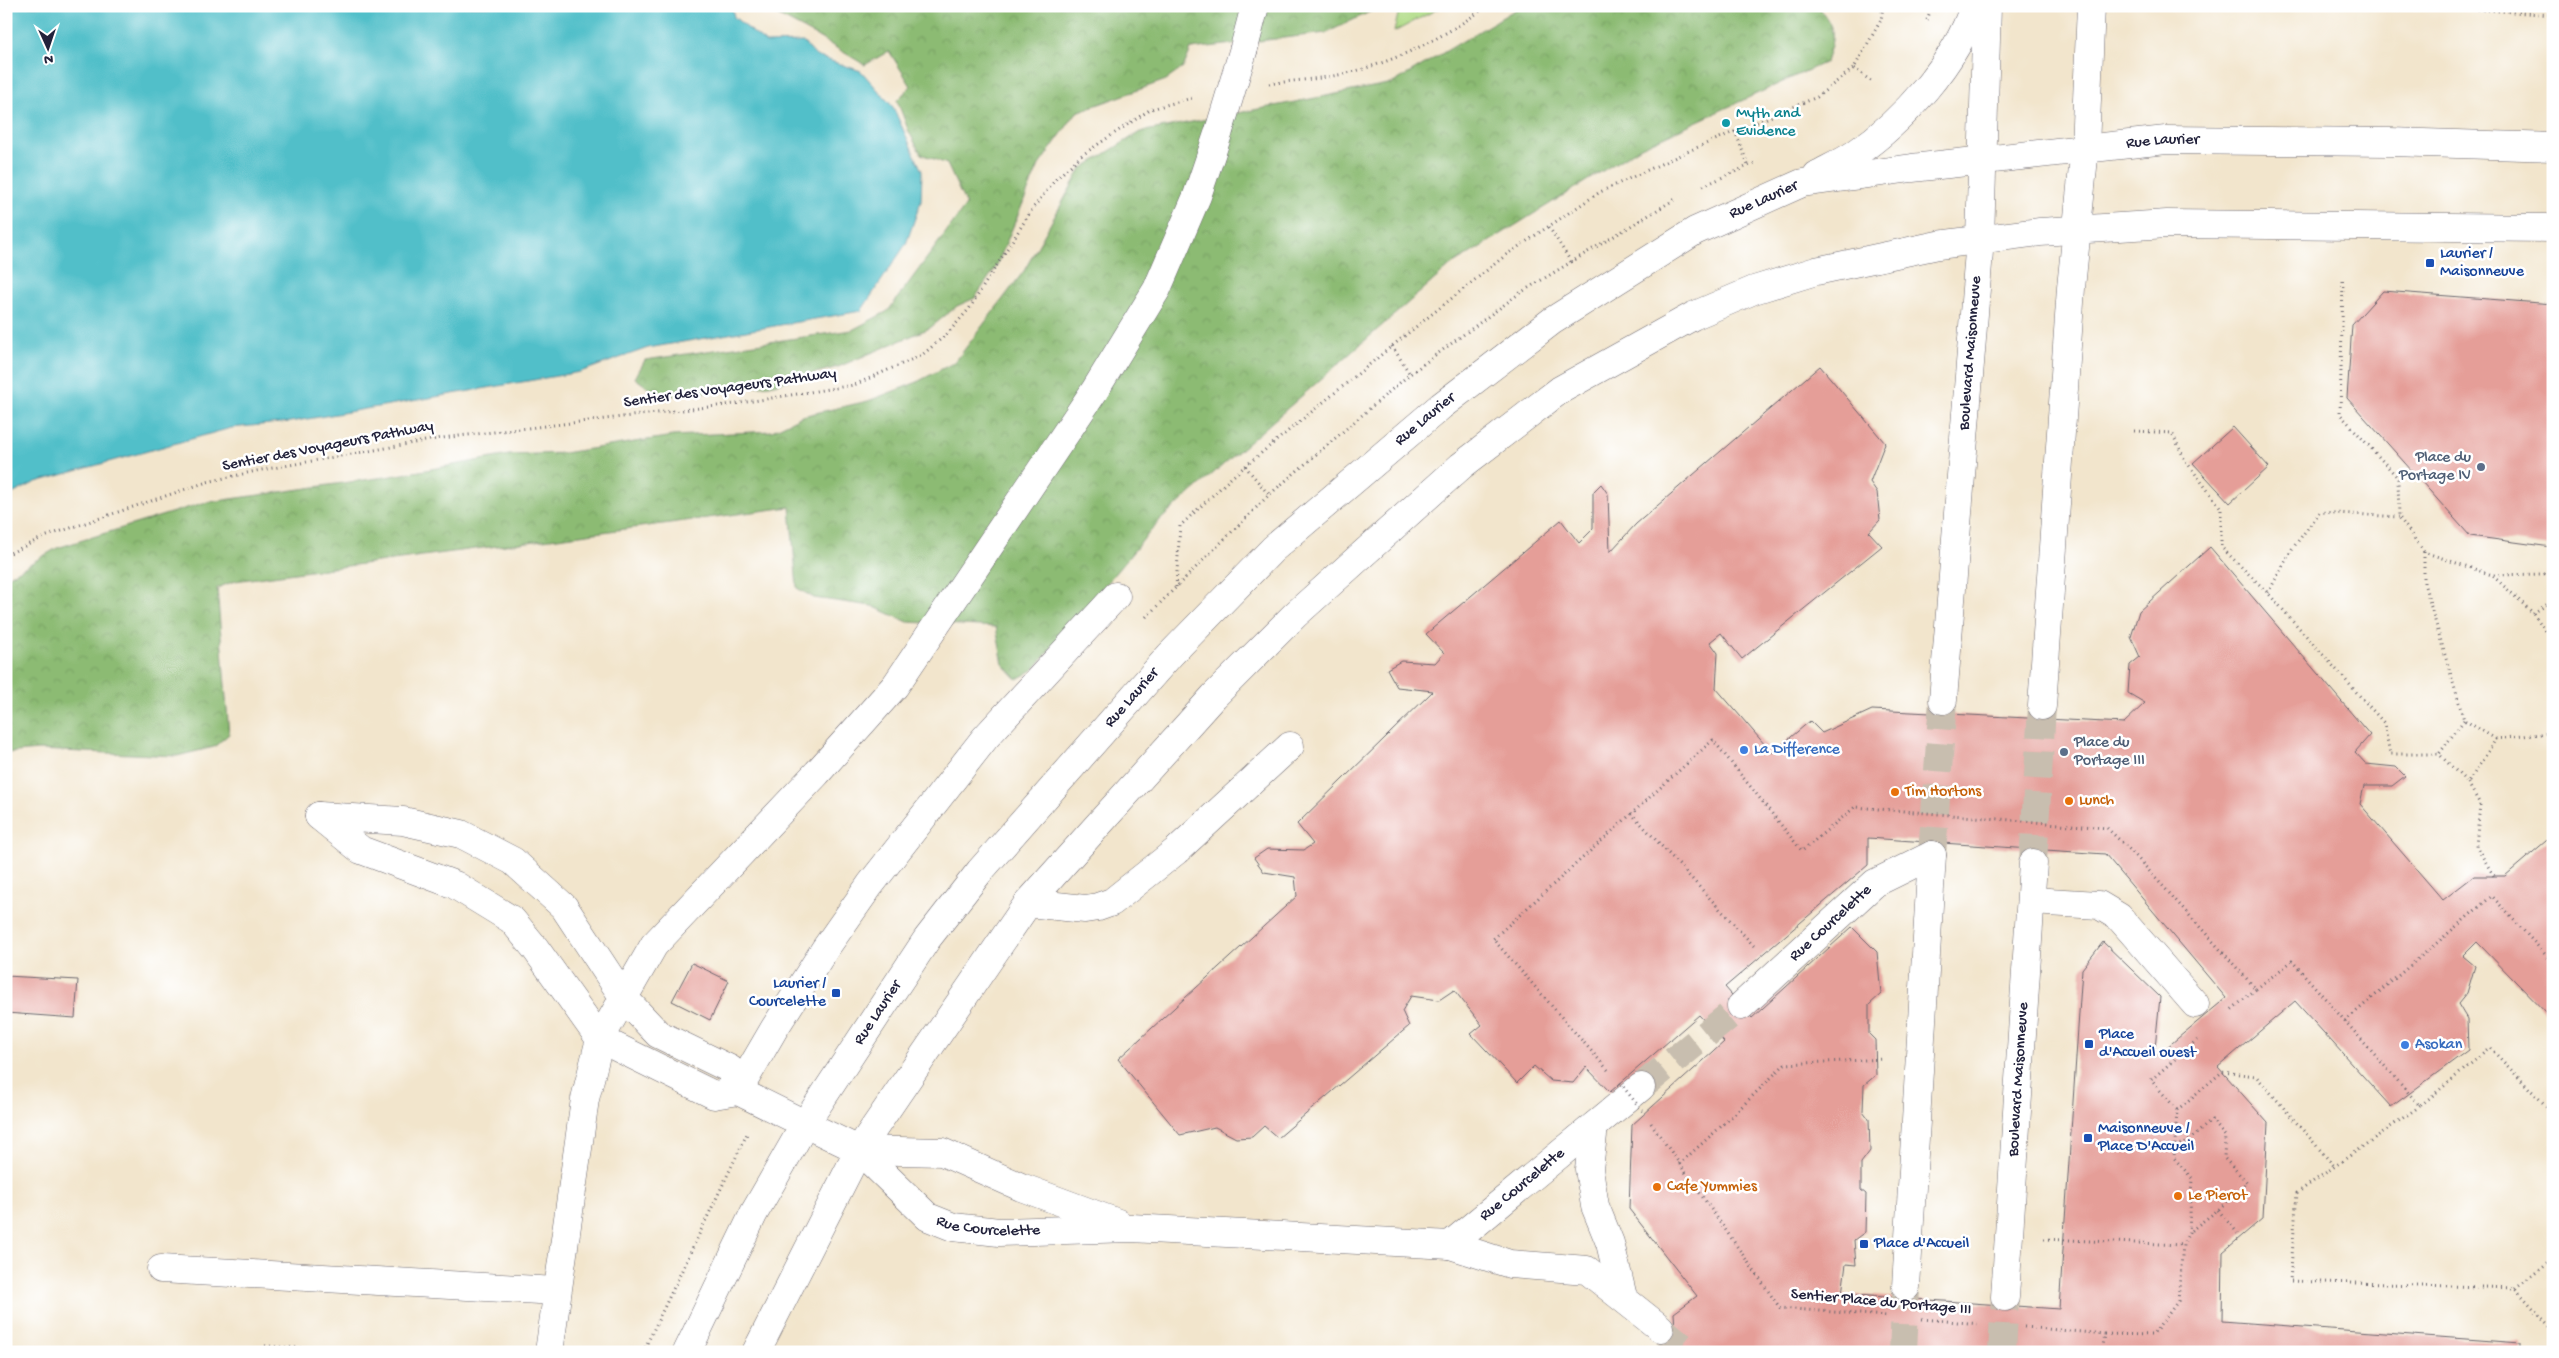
<svg xmlns="http://www.w3.org/2000/svg" width="2559" height="1358" font-family="'Gochi Hand',sans-serif">
<style>
.green{fill:#b0db86;stroke:#697e60}
.forest{fill:url(#forest-crowns);stroke:#576e57}
.water{fill:#51bfc9;stroke:#3a7082}
.building{fill:#e59e98;fill-rule:evenodd}
.lines{fill:none;stroke-linecap:round;stroke-linejoin:round}
.minor-tunnel{stroke:#c8beaf;stroke-width:28;stroke-dasharray:28 14;stroke-linecap:butt}
.major-tunnel{stroke:#c8beaf;stroke-width:28;stroke-dasharray:28 14;stroke-linecap:butt}
.minor-casing{stroke:#6b666e;stroke-width:29}
.major-casing{stroke:#6b666e;stroke-width:29}
.path{stroke:#6b666e;stroke-width:3;stroke-dasharray:1 4;stroke-linecap:butt}
.minor{stroke:#fff;stroke-width:28}
.major{stroke:#fff;stroke-width:28}
.minor-bridge-casing{stroke:#6b666e;stroke-width:29;stroke-linecap:butt}
.path-bridge{stroke:#6b666e;stroke-width:3;stroke-dasharray:1 4;stroke-linecap:butt}
.minor-bridge{stroke:#fff;stroke-width:28}
.culture-dot{fill:#0f9aa8;stroke:#fff;stroke-width:2}
.transit-dot{fill:#1a4fb4;stroke:#fff;stroke-width:2}
.service-dot{fill:#5c6f8a;stroke:#fff;stroke-width:2}
.shop-dot{fill:#3f7fe0;stroke:#fff;stroke-width:2}
.food-dot{fill:#e8710a;stroke:#fff;stroke-width:2}
.labels{text-anchor:middle;dominant-baseline:central;stroke-width:5;stroke-linejoin:round;paint-order:stroke}
.culture-label{font-size:16px;fill:#0d838f;stroke:#fff;text-anchor:start}
.street-label{font-size:16px;fill:#22223b;stroke:#fff}
.transit-label{font-size:16px;fill:#164399;stroke:#fff;text-anchor:start}
.service-label{font-size:16px;fill:#4e5e75;stroke:#fff;text-anchor:end}
.shop-label{font-size:16px;fill:#366cbe;stroke:#fff;text-anchor:start}
.food-label{font-size:16px;fill:#c56008;stroke:#fff;text-anchor:start}
</style>
<defs>
<pattern id="forest-crowns" width="20" height="18" patternUnits="userSpaceOnUse" patternTransform="scale(1.25)"><rect width="20" height="18" fill="#8cbb73"/><path d="M2 6a3 3 0 1 1 6 0M12 15a3 3 0 1 1 6 0" fill="none" stroke="#78a064"/></pattern>
</defs>
<rect width="100%" height="100%" fill="#fff"/>
<filter id="ink" filterUnits="userSpaceOnUse"><feTurbulence type="fractalNoise" baseFrequency=".02" numOctaves="2"/><feDisplacementMap in="SourceGraphic" scale="10" xChannelSelector="R" yChannelSelector="G"/><feConvolveMatrix kernelMatrix="1 2 1 2 8 2 1 2 1" color-interpolation-filters="sRGB"/></filter>
<filter id="wash" filterUnits="userSpaceOnUse"><feTurbulence type="fractalNoise" baseFrequency=".0096" numOctaves="4" result="noise"/><feDisplacementMap in="SourceGraphic" scale="20" xChannelSelector="R" yChannelSelector="G"/><feGaussianBlur stdDeviation="1.12" result="paint"/><feColorMatrix in="noise" values="0 0 0 0 0 0 0 0 0 0 0 0 0 0 0 0 0 1.4 0 .05"/><feComposite in="paint" operator="in"/></filter>
<g filter="url(#wash)">
<rect width="100%" height="100%" fill="#f2e5cc"/>
<path class="green" d="M1400 6H1443L1394 32Z"/>
<g class="forest">
<path d="M760 6H1382L1326 33 1191 49 1183 68 1166 80 1077 112 1039 165 996 267 975 298 957 306 930 328 838 367 770 385 661 397 635 378 645 360 852 330 888 311 966 205 947 164 921 154 909 132 897 100 911 86 889 51 865 65 813 34Z"/>
<path d="M1521 6H1818C1836 30 1835 34 1826 62L1641 147 1450 266 1160 520 1033 670 1017 679 1003 664 996 627 908 622 872 606 814 598 797 588 790 507 235 581 217 588 229 734 214 747 177 756 38 750 6 753V578L57 548 203 503 392 476 509 455 564 453 673 436 772 431 802 416 868 401 915 383 955 362 1024 271 1081 169 1140 132 1393 83Z"/>
</g>
<path class="water" d="M6 6H732L734 17 766 43 803 42 816 56 861 71 893 107 922 171 921 201 906 244 861 311 648 348 580 372 290 422 231 428 36 482 6 497Z"/>
<g id="blocks">
<g class="building">
<path d="M2383 291 2553 304 2551 547 2470 536 2347 398 2352 325Z"/>
<path d="M1820 366 1885 443 1870 482 1877 492 1880 520 1869 532 1882 546 1742 659 1721 633 1710 642 1718 653 1716 688 1772 753 1810 721 1822 733 1872 710 2124 723 2145 703 2128 693 2130 665 2140 657 2131 637 2139 611 2210 547 2370 735 2355 752 2366 764 2396 767 2405 776 2392 786H2364L2360 804 2443 900 2474 876H2505L2553 835V1020L2477 942 2463 956 2475 966 2467 993 2458 1004 2467 1019 2468 1050 2391 1107 2295 1001 2218 1067 2268 1123 2263 1218 2223 1252 2222 1321 2520 1343V1352H1668L1669 1330H1675L1674 1313 1697 1296 1629 1209 1632 1125 1724 1042 1699 1015 1610 1092 1586 1067 1573 1083 1551 1081 1534 1066 1517 1083 1471 1034 1482 1025 1454 990 1439 1000 1411 996 1402 1011 1409 1026 1278 1138 1264 1126 1252 1137 1236 1138 1215 1127 1180 1135 1118 1059 1297 896 1295 877 1264 872 1254 858 1267 849 1304 850 1313 844 1297 824 1433 691 1397 687 1387 669 1401 661 1435 663 1444 653 1426 634 1561 520 1579 543 1593 529V492L1601 484 1608 494 1610 552 1636 524ZM1868 838 2105 854 2226 998 2154 1058 2160 997 2103 942 2082 969 2059 1309 1842 1294 1846 1264 1856 1265 1854 1240 1865 1232 1866 1194 1861 1190V1163L1870 1151 1869 1119 1863 1111 1864 1085 1876 1075 1875 1040 1869 1034V1005L1881 994 1877 952 1852 927 1752 1018 1725 987 1868 865Z"/>
<path d="M2233 427 2269 467 2230 503 2193 463Z"/>
<path d="M692 963 729 981 710 1020 672 1001Z"/>
<path d="M6 976 78 980 75 1018 6 1013Z"/>
</g>
</g>
</g>
<g filter="url(#ink)">
<use href="#blocks" fill-opacity="0" stroke="#6b666e" stroke-width="1"/>
<g class="lines">
<g class="minor-tunnel">
<path d="M1641 1087 1741 1006"/>
<path d="M1660 1328 1689 1352"/>
</g>
<g class="major-tunnel">
<path d="M1932 855 1943 700"/>
<path d="M2033 863 2042 706"/>
<path d="M1903 1352 1906 1287"/>
<path d="M2002 1352 2005 1297"/>
</g>
<g class="minor-casing">
<g id="minor">
<path d="M1244 48 1255 6"/>
<path d="M319 816 361 850 455 885 512 920 535 948 600 1039 714 1095 738 1091 805 1124"/>
<path d="M319 816 403 821 461 834 513 861 564 907 624 998 658 1034 730 1069 738 1091"/>
<path d="M2031 901 2099 905 2119 917 2195 1004"/>
<path d="M1028 903 1085 909 1098 907 1112 902 1176 851 1290 746"/>
<path id="s1" d="M1741 1006 1875 883 1932 855"/>
<path d="M738 1091 774 1029 825 949 870 885 985 738 1116 596"/>
<path d="M1594 1126 1589 1169 1595 1206 1610 1243 1623 1297"/>
<path id="s2" d="M859 1150 928 1217 953 1227 999 1232 1131 1228 1450 1245 1510 1264 1587 1270 1660 1328"/>
<path d="M859 1150 942 1152 1021 1187 1118 1223"/>
<path id="s3" d="M1450 1245 1641 1087"/>
<path d="M161 1269 557 1291"/>
<path d="M549 1352 585 1099 600 1039 654 945 817 773 895 686 1095 390 1157 289 1197 196 1219 131"/>
</g>
</g>
<g class="major-casing">
<g id="major">
<path d="M1817 175C1830 168 1843 162 1855 154 1902 122 1957 62 1974 6"/>
<path id="s4" d="M1943 700 1980 239 1987 6"/>
<path d="M2042 706 2071 288 2085 147 2091 6"/>
<path d="M805 1124 859 1150"/>
<path d="M1906 1287 1932 855"/>
<path id="s5" d="M2005 1297 2033 863"/>
<path id="s6" d="M687 1352 754 1213 805 1124 927 939 980 871 1170 655 1273 549 1441 406 1552 321 1695 231 1802 183 1912 168 2166 140 2390 142 2553 147"/>
<path d="M756 1352 859 1150 1028 903 1214 696 1295 615 1461 466 1560 390 1693 316 1754 290 1816 271 1938 245 2040 232 2167 224 2553 228"/>
</g>
</g>
<g class="path">
<path d="M2433 6 2553 15"/>
<path d="M1927 20 1932 6"/>
<path d="M1854 68 1872 82"/>
<path d="M1269 84C1288 81 1308 80 1327 77 1384 68 1441 40 1487 6"/>
<path d="M1735 131 1748 165"/>
<path d="M1703 186 1757 162"/>
<path d="M1549 227 1571 262"/>
<path d="M2343 281 2340 414 2398 478 2399 517 2424 552 2492 575 2544 574 2553 566"/>
<path d="M1392 346 1410 374"/>
<path d="M2134 431 2172 433 2185 460 2221 508V547L2268 593 2384 723 2390 754H2439"/>
<path d="M1245 466 1269 495"/>
<path d="M2424 552V583L2464 720 2496 739 2549 733 2553 730"/>
<path d="M6 555 44 537 207 482 256 471 442 438 734 404 854 385 922 355 947 334 969 309 1033 208 1056 179 1082 155 1151 109 1192 98"/>
<path d="M2493 576 2533 613 2553 641"/>
<path d="M1176 587 1180 526 1232 477 1392 346 1506 255 1600 192 1691 150 1817 97 1854 68 1881 20 1883 6"/>
<path d="M2268 593 2292 549 2320 512 2399 517"/>
<path d="M2533 613 2553 601"/>
<path d="M1146 617 1269 495 1410 374 1520 293 1677 198"/>
<path d="M2464 720 2439 754 2468 783 2496 739"/>
<path d="M2468 783 2480 804 2476 846 2494 876"/>
<path d="M1631 813 1754 946"/>
<path d="M2256 989 2292 961 2420 1106 2490 1048 2553 1113"/>
<path d="M2345 1021 2492 896 2553 963"/>
<path d="M1608 1070 1493 939 1713 740 1802 851 1855 807 2107 828 2132 852 2256 989 2230 1011"/>
<path d="M2420 1106 2297 1193 2290 1281 2515 1288 2553 1330"/>
<path d="M2177 1110 2222 1072 2256 1076 2335 1167"/>
<path d="M1651 1123 1780 1308 1886 1316"/>
<path d="M2175 1146 2187 1142 2212 1120 2225 1136 2224 1158 2247 1182 2218 1210 2189 1232"/>
<path d="M1679 1164 1725 1123 1785 1064 1884 1059"/>
<path d="M2218 1210 2240 1236"/>
<path d="M2044 1239 2183 1245"/>
<path d="M2515 1288 2553 1260"/>
<path d="M1922 1319 1981 1324"/>
<path d="M2024 1327 2105 1334 2102 1352"/>
<path d="M2105 1334 2153 1335 2178 1301 2183 1245 2189 1232 2192 1178 2174 1158 2177 1110 2151 1080 2197 1040"/>
<path d="M265 1346 366 1352"/>
<path d="M643 1352 747 1134"/>
</g>
<use href="#minor" class="minor"/>
<use href="#major" class="major"/>
<g class="minor-bridge-casing">
<path id="minor-bridge" d="M1219 131 1244 48"/>
</g>
<path class="path-bridge" d="M1620 1083 1645 1114"/>
<use href="#minor-bridge" class="minor-bridge"/>
</g>
</g>
<circle class="culture-dot" cx="1726" cy="123" r="5"/>
<g class="transit-dot">
<rect x="2425" y="258" width="10" height="10" rx="2.5"/>
<rect x="831" y="988" width="10" height="10" rx="2.5"/>
<rect x="2084" y="1039" width="10" height="10" rx="2.5"/>
<rect x="2083" y="1133" width="10" height="10" rx="2.5"/>
<rect x="1859" y="1239" width="10" height="10" rx="2.5"/>
</g>
<g class="service-dot">
<circle cx="2481" cy="467" r="5"/>
<circle cx="2064" cy="752" r="5"/>
</g>
<g class="shop-dot">
<circle cx="1744" cy="750" r="5"/>
<circle cx="2405" cy="1045" r="5"/>
</g>
<g class="food-dot">
<circle cx="1895" cy="792" r="5"/>
<circle cx="2069" cy="801" r="5"/>
<circle cx="1657" cy="1187" r="5"/>
<circle cx="2178" cy="1196" r="5"/>
</g>
<g class="labels">
<g class="culture-label">
<text x="1736" y="114">Myth and<tspan x="1736" dy="18">Evidence</tspan></text>
</g>
<g class="street-label">
<text stroke="none"><textPath href="#s6" startOffset="2010">Rue Laurier</textPath></text>
<text stroke="none"><textPath href="#s6" startOffset="1605">Rue Laurier</textPath></text>
<text stroke="none"><textPath href="#s4" startOffset="348">Boulevard Maisonneuve</textPath></text>
<text transform="translate(730 389) rotate(-8)">Sentier des Voyageurs Pathway</text>
<text stroke="none"><textPath href="#s6" startOffset="1200">Rue Laurier</textPath></text>
<text transform="translate(328 447) rotate(-11)">Sentier des Voyageurs Pathway</text>
<text stroke="none"><textPath href="#s6" startOffset="795">Rue Laurier</textPath></text>
<text stroke="none"><textPath href="#s1" startOffset="122">Rue Courcelette</textPath></text>
<text stroke="none"><textPath href="#s6" startOffset="390">Rue Laurier</textPath></text>
<text stroke="none"><textPath href="#s5" startOffset="218">Boulevard Maisonneuve</textPath></text>
<text stroke="none"><textPath href="#s3" startOffset="94">Rue Courcelette</textPath></text>
<text stroke="none"><textPath href="#s2" startOffset="158">Rue Courcelette</textPath></text>
<text transform="translate(1881 1303) rotate(5)">Sentier Place du Portage III</text>
</g>
<g class="transit-label">
<text x="2440" y="254">Laurier /<tspan x="2440" dy="18">Maisonneuve</tspan></text>
<text x="826" y="984" text-anchor="end">Laurier /<tspan x="826" dy="18">Courcelette</tspan></text>
<text x="2099" y="1035">Place<tspan x="2099" dy="18">d'Accueil ouest</tspan></text>
<text x="2098" y="1129">Maisonneuve /<tspan x="2098" dy="18">Place D'Accueil</tspan></text>
<text x="1874" y="1244">Place d'Accueil</text>
</g>
<g class="service-label">
<text x="2471" y="458">Place du<tspan x="2471" dy="18">Portage IV</tspan></text>
<text x="2074" y="743" text-anchor="start">Place du<tspan x="2074" dy="18">Portage III</tspan></text>
</g>
<g class="shop-label">
<text x="1754" y="750">La Difference</text>
<text x="2415" y="1045">Asokan</text>
</g>
<g class="food-label">
<text x="1905" y="792">Tim Hortons</text>
<text x="2079" y="801">Lunch</text>
<text x="1667" y="1187">Cafe Yummies</text>
<text x="2188" y="1196">Le Pierot</text>
</g>
</g>
<rect width="2559" height="1358" fill="none" stroke="#fff" stroke-width="25"/>
<g transform="translate(48 48) rotate(177)" stroke="#ffffff" stroke-width="4" paint-order="stroke">
<path d="M0-4L9 19L0 12L-9 19Z" fill="#22223b"/>
<text y="-8" font-size="14" font-weight="bold" text-anchor="middle" fill="#22223b">N</text>
</g>
</svg>
